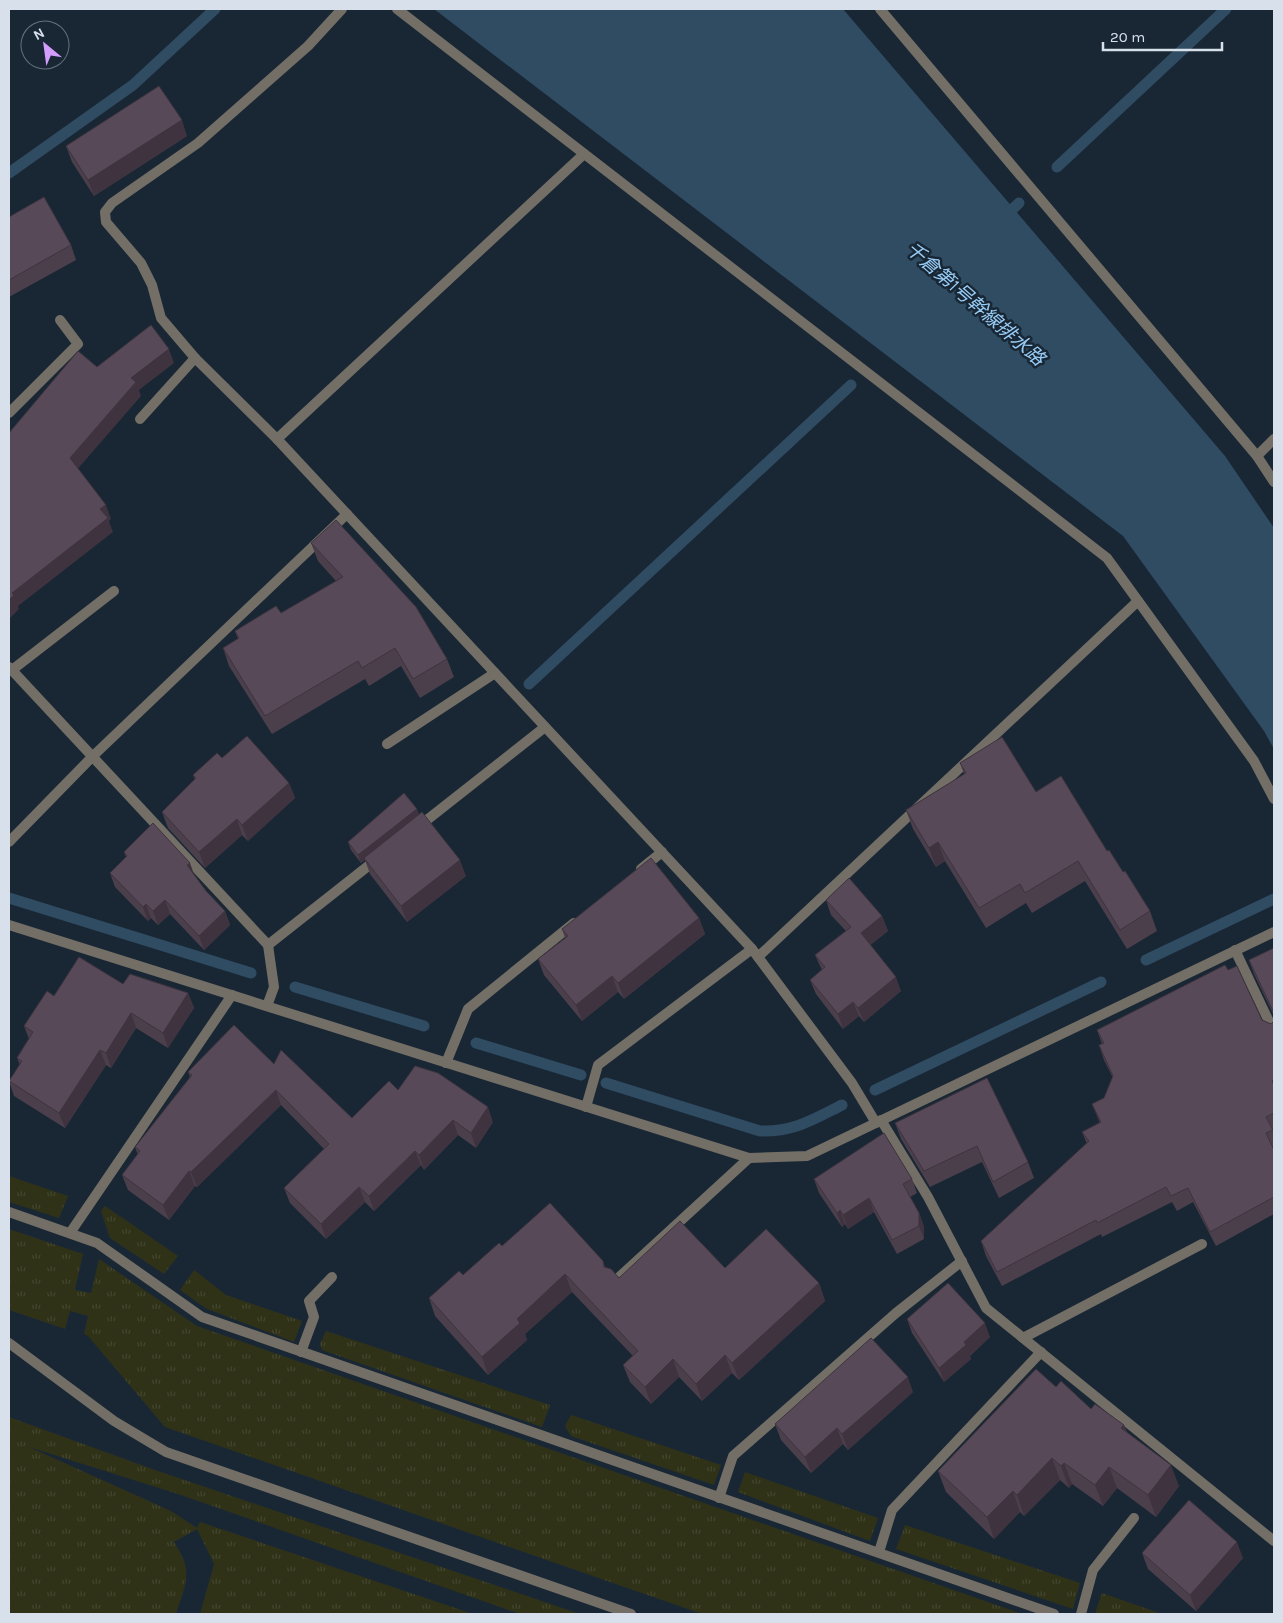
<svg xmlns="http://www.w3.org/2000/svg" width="1283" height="1623" font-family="Karla,'Noto Sans JP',sans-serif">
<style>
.grass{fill:url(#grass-tufts)}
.water{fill:#2f4c62}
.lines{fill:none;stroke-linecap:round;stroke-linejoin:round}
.stream{stroke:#2f4c62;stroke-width:11}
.lane{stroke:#736f66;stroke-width:10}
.street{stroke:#736f66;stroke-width:10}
.wall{fill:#4c3f4c}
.shaded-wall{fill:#3e333e}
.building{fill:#584958;stroke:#3e333e}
.labels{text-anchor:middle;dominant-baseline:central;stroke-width:5;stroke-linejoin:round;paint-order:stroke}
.water-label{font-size:19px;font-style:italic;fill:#98cdf7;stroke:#192735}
</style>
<defs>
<pattern id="grass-tufts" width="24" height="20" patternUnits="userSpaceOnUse" patternTransform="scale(1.25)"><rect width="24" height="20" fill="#2f3217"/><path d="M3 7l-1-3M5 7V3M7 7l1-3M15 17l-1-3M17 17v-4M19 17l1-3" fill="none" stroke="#43462e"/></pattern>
</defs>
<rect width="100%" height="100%" fill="#192735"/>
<g class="grass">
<path d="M9 1176 68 1196 59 1218 9 1202Z"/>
<path d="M105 1206 178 1256 164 1274 110 1238 101 1211Z"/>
<path d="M9 1229 83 1254 75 1290 91 1293 99 1259 197 1326 1022 1614H702L165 1427 88 1336 84 1334 88 1316 70 1311 65 1329 9 1310Z"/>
<path d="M194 1270 226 1295 302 1321 294 1342 207 1309 180 1290Z"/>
<path d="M326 1331 550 1405 542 1427 322 1350 320 1344Z"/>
<path d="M571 1415 721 1465 714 1485 571 1436 565 1426Z"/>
<path d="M9 1417 155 1470 580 1614H520L178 1494 29 1447 171 1511 197 1528 200 1522 473 1614H200L214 1564 197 1529 174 1542C194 1572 186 1582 176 1614H9Z"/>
<path d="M745 1472 878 1518 870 1541 738 1492Z"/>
<path d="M905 1525 1080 1583 1073 1609 896 1549Z"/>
<path d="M1102 1593 1162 1614H1095Z"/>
</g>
<path class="water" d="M434 9H843L1225 456 1274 528V749L1264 731 1123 536Z"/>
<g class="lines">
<g class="stream">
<path d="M1057 167 1226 9"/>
<path d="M9 173 133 85 215 9"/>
<path d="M1002 219 1019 203"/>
<path d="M529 684 851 385"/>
<path d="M9 898 251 973"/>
<path d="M1146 960 1274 899"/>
<path d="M295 987 424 1026"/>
<path d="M476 1043 581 1075"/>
<path d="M606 1083 760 1131C794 1132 812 1120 842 1105"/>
<path d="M875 1090 1101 982"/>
</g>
<g class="lane">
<path d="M9 413 78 344 60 320"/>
<path d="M140 419 195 358 161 318 152 285 141 263 106 222 105 212 112 203 198 143 308 46 342 9"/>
<path d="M12 670 114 591"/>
<path d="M387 744 495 673"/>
<path d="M418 827 545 727"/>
<path d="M641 869 662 852"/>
<path d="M268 945 377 859"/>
<path d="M1235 950 1274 1032"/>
<path d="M446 1063 468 1009 574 923"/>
<path d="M586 1107 598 1065 752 949"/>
<path d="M616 1280 749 1158"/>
<path d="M1023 1338 1202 1244"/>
<path d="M301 1352 314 1317 309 1301 332 1277"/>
<path d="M719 1498 733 1456 896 1313 962 1261"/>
<path d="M879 1552 892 1510 1041 1352"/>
<path d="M1081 1614 1093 1570 1134 1518"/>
</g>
<g class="street">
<path d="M397 9 1107 558 1254 761 1274 799"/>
<path d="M880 9 1257 456 1274 482"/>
<path d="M195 358 277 439 752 949 852 1083 876 1123"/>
<path d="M277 439 584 154"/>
<path d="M1257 456 1274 439"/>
<path d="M9 667 268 945 274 987 267 1006"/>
<path d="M9 842 93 756 347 514"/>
<path d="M9 925 749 1158 807 1156 1274 932"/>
<path d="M758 957 1138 601"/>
<path d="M881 1120 928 1197 986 1308 1274 1541"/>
<path d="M9 1212 97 1243 202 1317 1054 1614"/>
<path d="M70 1233 232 995"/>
<path d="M9 1343 114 1421 166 1452 631 1614"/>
</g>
</g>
<g class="wall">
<path d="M187 136 94 196 72 162 66 146Z"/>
<path d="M9 217 71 245 76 260 9 297Z"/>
<path d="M311 543 447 659 454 677 420 698 401 666 369 686 365 679 272 734 229 666 223 648 238 639 235 631 281 613 336 581 318 561Z"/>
<path d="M222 758 289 783 295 798 248 841 242 835 205 868 168 828 162 812 195 780 193 775Z"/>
<path d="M960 763 1036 792 1107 851 1150 911 1157 931 1127 949 1085 881 1032 913 1026 903 986 928 945 861 936 867 913 829 906 810 964 774Z"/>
<path d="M419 815 466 876 407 922 370 874 365 860 361 863 351 850 348 842Z"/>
<path d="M124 852 195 876 206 891 225 911 230 925 204 950 170 914 158 925 151 918 148 921 115 887 110 873 126 857Z"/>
<path d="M826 900 882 916 888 931 870 945 901 991 864 1022 859 1016 843 1029 816 994 810 980 822 970 815 955 846 931 831 915Z"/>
<path d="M699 918 705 934 624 999 618 992 582 1021 544 975 538 959 565 938 562 929Z"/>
<path d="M1274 948V1016L1254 974 1249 960Z"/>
<path d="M1228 970 1262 1020 1271 1024 1274 1021V1131H1273L1274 1134V1146L1273 1147 1274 1150V1214L1216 1246 1193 1202 1177 1211 1172 1202 1102 1237 1101 1234 1002 1286 986 1256 981 1241 1087 1144 1082 1132 1100 1123 1092 1104 1104 1098 1113 1078 1104 1060 1099 1045 1102 1044 1097 1030Z"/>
<path d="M188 993 194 1008 168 1048 136 1028 111 1068 106 1065 65 1128 14 1096 9 1081 20 1065 17 1058 29 1039 24 1026 54 996Z"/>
<path d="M274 1064 352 1118 398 1090 493 1122 476 1148 458 1135 424 1170 421 1165 374 1211 365 1202 326 1239 290 1203 284 1188 324 1149 281 1105 197 1187 195 1186 169 1220 128 1190 122 1175 138 1155 135 1147 190 1077 188 1072Z"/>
<path d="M987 1078 1028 1162 1034 1178 999 1198 982 1162 930 1187 901 1139 895 1123Z"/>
<path d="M814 1179H912L917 1193 910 1197 919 1213 924 1227V1239L897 1254 874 1212 848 1229 845 1224 842 1227 819 1193Z"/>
<path d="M502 1246 603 1261 605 1267 619 1278 725 1268 819 1283 825 1301 739 1380 732 1373 702 1401 679 1377 651 1404 630 1382 623 1365 633 1356 572 1292 525 1334 527 1340 488 1375 435 1316 429 1298 463 1275Z"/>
<path d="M907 1319 990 1337 970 1356 971 1359 944 1382 912 1333Z"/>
<path d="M1056 1387 1091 1409 1124 1425 1127 1432 1179 1486 1156 1517 1117 1488 1103 1506 1072 1484 1069 1488 1060 1480 1024 1516 1020 1512 994 1539 946 1492 938 1471Z"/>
<path d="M913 1392 848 1450 843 1444 811 1473 781 1440 775 1424Z"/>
<path d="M1142 1553 1243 1558 1196 1611 1148 1569Z"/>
</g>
<g class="shaded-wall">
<path d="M182 120 187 136 94 196 88 180Z"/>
<path d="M169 349 174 363 139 390 141 396 75 472 70 458 131 378Z"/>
<path d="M106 505 111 519 109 521 113 532 18 606 19 609 9 619V600L12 593 100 509Z"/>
<path d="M289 783 295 798 248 841 242 825Z"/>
<path d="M417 809 420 817 364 858 365 860 361 863 358 855Z"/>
<path d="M237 819 242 835 205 868 199 852Z"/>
<path d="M938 842 945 861 936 867 929 848Z"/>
<path d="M460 860 466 876 407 922 401 906Z"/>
<path d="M190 863 195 877 187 865Z"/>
<path d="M165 900 170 914 158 925 153 911Z"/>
<path d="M146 904 151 918 148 921 143 907Z"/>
<path d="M225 911 230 925 204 950 199 936Z"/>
<path d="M882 916 888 931 867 948 861 933Z"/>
<path d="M699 918 705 934 624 999 618 983Z"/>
<path d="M612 976 618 992 582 1021 576 1005Z"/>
<path d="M896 977 901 991 864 1022 858 1008Z"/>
<path d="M188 993 194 1008 168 1048 163 1033Z"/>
<path d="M853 1002 859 1016 843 1029 838 1014Z"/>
<path d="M131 1013 136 1028 111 1068 106 1053Z"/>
<path d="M100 1050 106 1065 65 1128 59 1113Z"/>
<path d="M276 1090 281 1105 197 1187 191 1172Z"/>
<path d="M488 1107 493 1122 476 1148 471 1133Z"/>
<path d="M453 1120 458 1135 424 1170 419 1155Z"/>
<path d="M415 1151 421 1165 374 1211 369 1196Z"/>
<path d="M189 1171 195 1186 169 1220 163 1205Z"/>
<path d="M359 1187 365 1202 326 1239 321 1224Z"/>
<path d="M869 1198 874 1212 848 1229 843 1215Z"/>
<path d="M840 1210 845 1224 842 1227 837 1213Z"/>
<path d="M919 1213 924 1227V1239L919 1226Z"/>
<path d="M565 1274 572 1292 525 1334 527 1340 488 1375 482 1357 517 1319Z"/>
<path d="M819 1283 825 1301 739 1380 732 1363Z"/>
<path d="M985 1323 990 1337 970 1356 971 1359 944 1382 939 1368 964 1342Z"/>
<path d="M725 1355 732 1373 702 1401 696 1384Z"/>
<path d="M673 1359 679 1377 651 1404 645 1387Z"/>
<path d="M908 1377 913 1392 848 1450 842 1434Z"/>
<path d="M1124 1425 1132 1446 1121 1428Z"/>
<path d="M837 1428 843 1444 811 1473 805 1457Z"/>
<path d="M1052 1458 1060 1480 1024 1516 1017 1495Z"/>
<path d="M1064 1463 1072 1484 1069 1488 1061 1466Z"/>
<path d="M1171 1465 1179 1486 1156 1517 1148 1495Z"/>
<path d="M1109 1467 1117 1488 1103 1506 1095 1485Z"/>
<path d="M1013 1491 1020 1512 994 1539 987 1517Z"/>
<path d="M1237 1542 1243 1558 1196 1611 1190 1595Z"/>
</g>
<g class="building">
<path d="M159 86 182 120 88 180 66 146Z"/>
<path d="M44 197 71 245 9 280V217Z"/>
<path d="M151 325 169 349 131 378 136 382 70 458 106 505 100 509 108 518 12 593 14 595 9 600V471L10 469 9 468V433L78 351 97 367Z"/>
<path d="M336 520 416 607 447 659 413 679 395 648 362 668 358 661 265 716 223 648 239 638 235 631 276 606 281 613 343 577 311 543Z"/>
<path d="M247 736 289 783 242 825 237 819 199 852 162 812 196 778 193 775 217 753 222 758Z"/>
<path d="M1002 737 1036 792 1061 776 1107 851 1109 850 1123 872 1125 871 1150 911 1120 930 1078 861 1025 893 1020 884 979 908 938 842 929 848 906 810 966 773 960 763Z"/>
<path d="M404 793 417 809 358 855 348 842Z"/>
<path d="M422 812 460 860 401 906 364 858Z"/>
<path d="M153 823 190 863 187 865 206 891 225 911 199 936 165 900 153 911 146 904 143 907 110 873 127 856 124 852Z"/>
<path d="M651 858 699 918 618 983 612 976 576 1005 538 959 568 936 562 929Z"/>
<path d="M849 878 882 916 861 933 896 977 858 1008 853 1002 838 1014 810 980 825 967 815 955 851 927 826 900Z"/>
<path d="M1274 948V1013L1249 960Z"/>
<path d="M79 957 123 984 130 974 188 993 163 1033 131 1013 106 1053 100 1050 59 1113 9 1081 22 1061 17 1058 33 1032 24 1026 47 991 54 996Z"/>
<path d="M1225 965 1228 970 1237 966 1262 1020 1271 1024 1274 1021V1080L1272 1081 1274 1085V1113L1266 1117 1273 1130 1266 1133 1274 1150V1197L1210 1232 1188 1188 1171 1196 1166 1187 1097 1223 1096 1220 997 1272 981 1241 1089 1141 1082 1132 1101 1122 1092 1104 1104 1098 1113 1076 1099 1045 1104 1043 1097 1030Z"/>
<path d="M234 1025 274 1064 281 1050 352 1118 389 1081 398 1090 415 1066 438 1073 488 1107 471 1133 453 1120 419 1155 415 1151 369 1196 359 1187 321 1224 284 1188 329 1144 276 1090 191 1172 189 1171 163 1205 122 1175 140 1151 135 1147 192 1075 188 1072Z"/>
<path d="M987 1078 1028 1162 993 1182 977 1146 924 1171 895 1123Z"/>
<path d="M884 1133 912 1179 903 1184 919 1213V1226L892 1240 869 1198 843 1215 840 1210 837 1213 814 1179Z"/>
<path d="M550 1203 603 1261 604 1267 611 1269 619 1278 680 1221 725 1268 766 1229 819 1283 732 1363 725 1355 696 1384 673 1359 645 1387 623 1365 638 1351 565 1274 517 1319 520 1323 482 1357 429 1298 459 1271 463 1275 499 1243 502 1246Z"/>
<path d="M948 1283 985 1323 964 1342 966 1345 939 1368 907 1319Z"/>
<path d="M871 1338 908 1377 842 1434 837 1428 805 1457 775 1424Z"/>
<path d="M1036 1369 1056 1387 1061 1381 1091 1409 1095 1404 1124 1425 1121 1428 1171 1465 1148 1495 1109 1467 1095 1485 1064 1463 1061 1466 1052 1458 1017 1495 1013 1491 987 1517 938 1471Z"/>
<path d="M1189 1500 1237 1542 1190 1595 1142 1553Z"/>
</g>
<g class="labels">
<g class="water-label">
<text transform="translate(975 304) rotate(41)">千倉第1号幹線排水路</text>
</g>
</g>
<rect width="1283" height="1623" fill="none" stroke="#d8e1eb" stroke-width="20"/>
<g transform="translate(45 45) rotate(331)"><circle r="24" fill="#192735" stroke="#65717e"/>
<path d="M0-4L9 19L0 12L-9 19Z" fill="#d29dfd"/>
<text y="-8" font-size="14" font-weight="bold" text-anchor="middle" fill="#d8e1eb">N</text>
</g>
<path d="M1103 42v8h119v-8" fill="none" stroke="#d8e1eb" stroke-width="2.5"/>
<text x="1110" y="42" font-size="15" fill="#d8e1eb" stroke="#192735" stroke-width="4" paint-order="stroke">20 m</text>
</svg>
